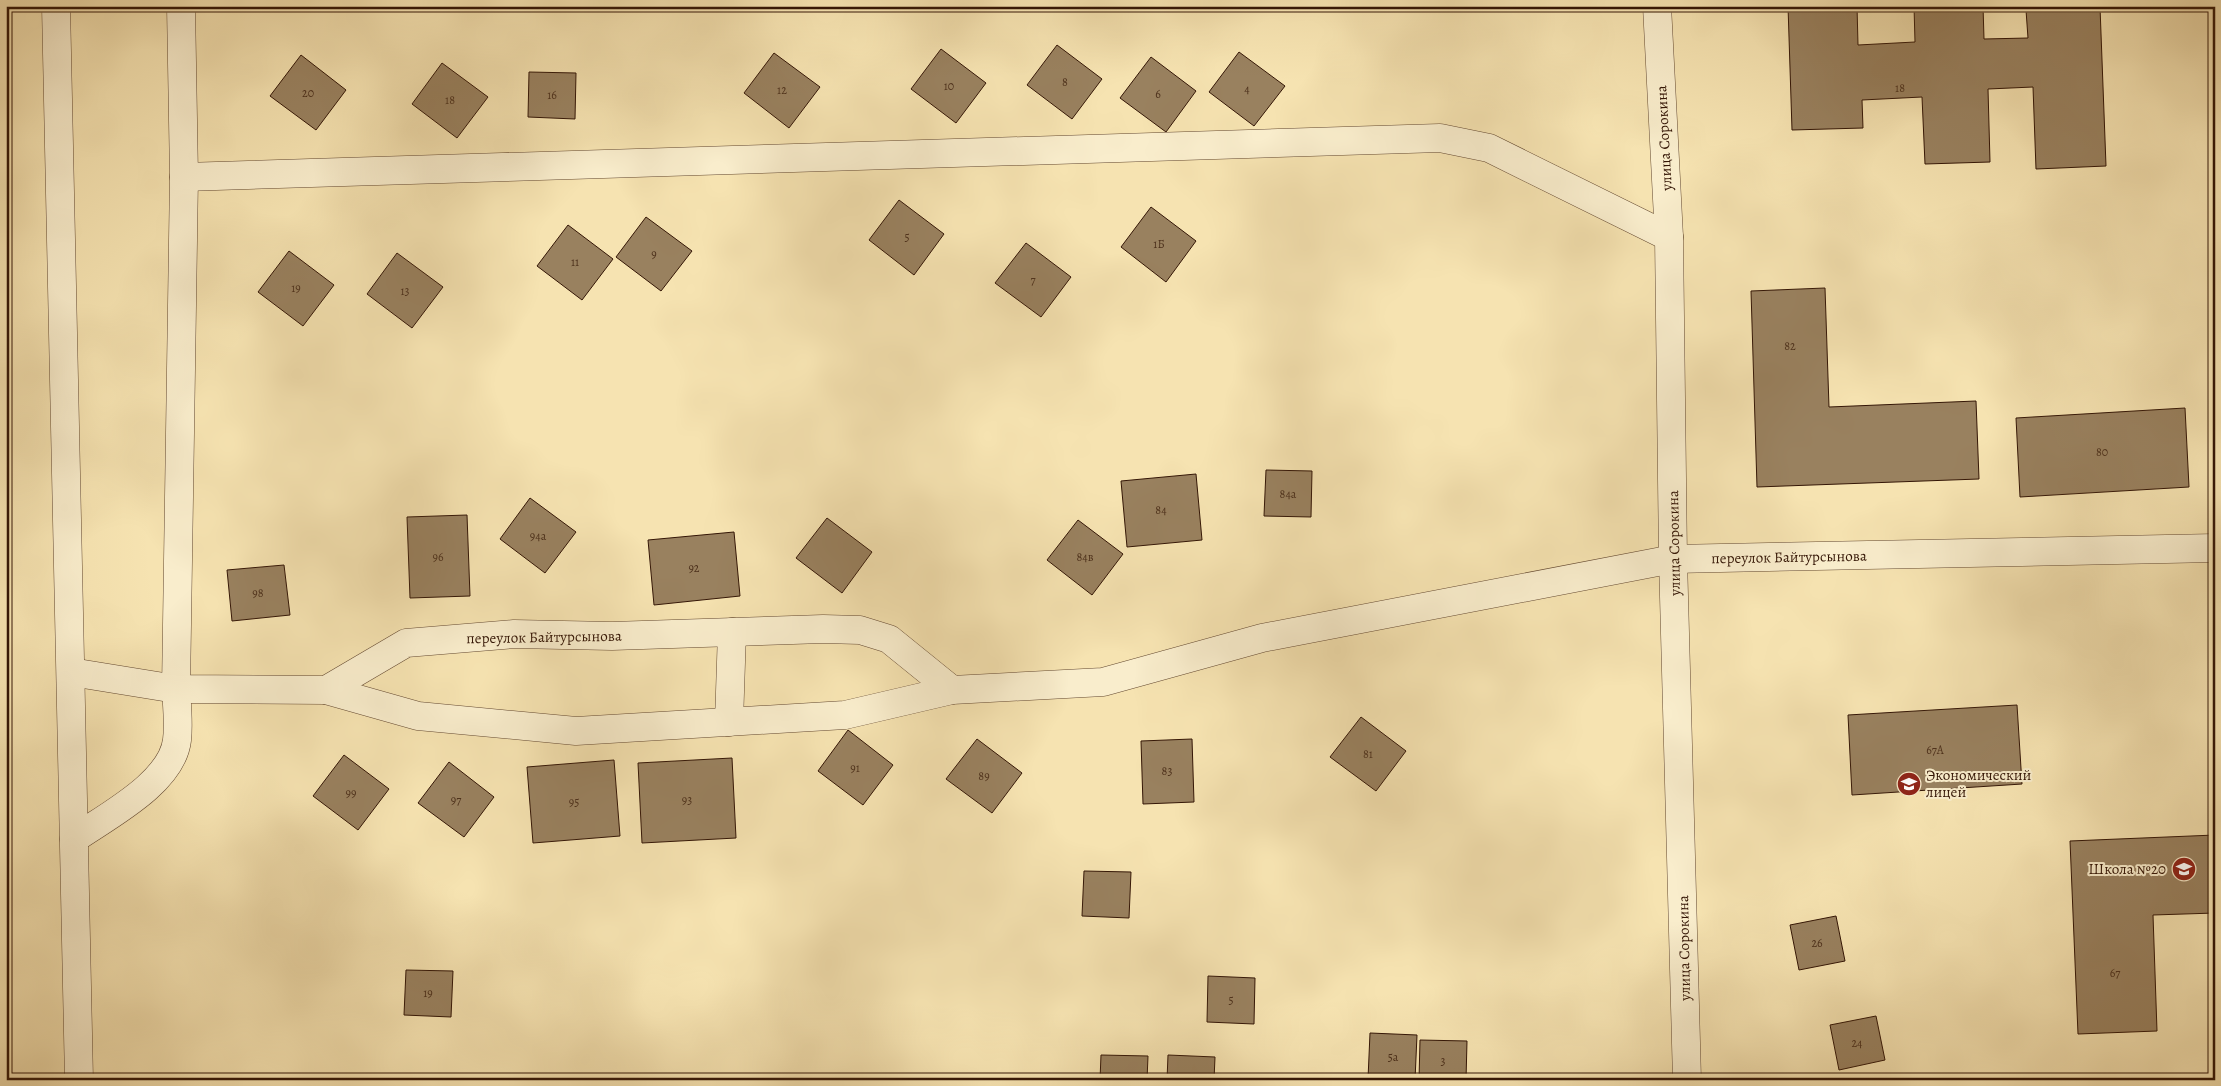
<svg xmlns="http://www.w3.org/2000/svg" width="2221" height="1086" font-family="Alegreya,serif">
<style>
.building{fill:#99815f;stroke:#341606}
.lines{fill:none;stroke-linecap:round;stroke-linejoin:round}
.minor-casing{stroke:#644931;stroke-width:29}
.tertiary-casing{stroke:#644931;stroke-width:29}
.minor{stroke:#f9edcc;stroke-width:28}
.tertiary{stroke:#f9edcc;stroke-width:28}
.labels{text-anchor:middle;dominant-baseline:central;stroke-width:4;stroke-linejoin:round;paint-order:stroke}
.number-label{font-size:12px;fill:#4d311c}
.street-label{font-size:15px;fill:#341606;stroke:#f9edcc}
.poi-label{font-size:15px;fill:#341606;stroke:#f9edcc;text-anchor:start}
</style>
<rect width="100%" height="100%" fill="#f6e3b1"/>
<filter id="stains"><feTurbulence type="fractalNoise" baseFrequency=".004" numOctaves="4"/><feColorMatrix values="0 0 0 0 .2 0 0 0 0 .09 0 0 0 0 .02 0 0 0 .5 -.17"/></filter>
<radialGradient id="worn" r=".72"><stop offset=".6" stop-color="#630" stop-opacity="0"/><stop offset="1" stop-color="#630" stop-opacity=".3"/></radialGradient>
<g class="building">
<path d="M1788 6H1857L1858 45 1915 42 1914 6H1983L1984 39 2028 38 2026 10 2100 7 2106 166 2036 169 2033 87 1988 89 1990 162 1925 164 1922 97 1862 100 1863 128 1792 130Z"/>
<path d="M1057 45 1102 79 1072 119 1027 85Z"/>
<path d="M941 49 986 83 956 123 911 89Z"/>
<path d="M1239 52 1285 86 1254 126 1209 92Z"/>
<path d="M774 53 820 87 789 128 744 93Z"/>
<path d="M301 55 346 90 316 130 270 96Z"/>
<path d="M1151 57 1196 91 1166 132 1120 98Z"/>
<path d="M442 63 488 97 457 138 412 104Z"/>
<path d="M529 72 576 73 575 119 528 117Z"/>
<path d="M899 200 944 234 914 275 869 240Z"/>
<path d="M1151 207 1196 241 1166 282 1121 247Z"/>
<path d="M646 217 692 251 661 291 616 257Z"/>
<path d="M568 225 613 259 582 300 537 266Z"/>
<path d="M1026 243 1071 277 1041 317 995 283Z"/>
<path d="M289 251 334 285 303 326 258 292Z"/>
<path d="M397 253 443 287 412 328 367 294Z"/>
<path d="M1825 288 1829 407 1976 401 1979 479 1757 487 1751 291Z"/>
<path d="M2185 408 2189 487 2020 497 2016 418Z"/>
<path d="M1266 470 1312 471 1311 517 1264 516Z"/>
<path d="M1196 474 1202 540 1127 547 1121 481Z"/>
<path d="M530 498 576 532 545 573 500 539Z"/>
<path d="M467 515 470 596 410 598 407 517Z"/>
<path d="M827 518 872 552 842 593 796 558Z"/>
<path d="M1078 520 1123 554 1092 595 1047 560Z"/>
<path d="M734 532 740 596 654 605 648 540Z"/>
<path d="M284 565 290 615 232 621 227 570Z"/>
<path d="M2017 705 2022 784 1852 795 1848 715Z"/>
<path d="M1361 717 1406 751 1376 791 1330 757Z"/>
<path d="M848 730 893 765 863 805 818 771Z"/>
<path d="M977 739 1022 773 992 813 946 779Z"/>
<path d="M1192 739 1194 802 1143 804 1141 741Z"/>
<path d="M344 755 389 789 358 830 313 796Z"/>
<path d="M732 758 736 838 642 843 638 763Z"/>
<path d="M614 760 620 836 533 843 527 767Z"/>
<path d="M449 762 494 797 464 837 418 803Z"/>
<path d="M2215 835V913L2153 915 2157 1031 2078 1034 2070 841Z"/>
<path d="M1084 871 1131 872 1129 918 1082 916Z"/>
<path d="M1836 916 1845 961 1799 970 1790 925Z"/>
<path d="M406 970 453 971 451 1017 404 1015Z"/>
<path d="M1208 976 1255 978 1254 1024 1207 1022Z"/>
<path d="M1876 1016 1885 1060 1839 1070 1830 1025Z"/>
<path d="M1370 1033 1417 1035 1415 1080 1368 1079Z"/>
<path d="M1420 1040 1467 1041 1466 1080H1419Z"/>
<path d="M1101 1055 1148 1056 1147 1080H1100Z"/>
<path d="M1168 1055 1215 1057 1214 1080H1167Z"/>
</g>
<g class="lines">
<g class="minor-casing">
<g id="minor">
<path d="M56 6 79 1080"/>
<path d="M184 177 1440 138 1489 148 1669 237"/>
<path d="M71 672 176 689 326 690 406 643 514 634 612 636 823 629 860 630 889 639 952 690"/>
<path d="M326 690 418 716 576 731 845 715 952 690 1103 682 1262 638 1673 559 2215 548"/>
<path d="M729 722 732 632"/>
<path d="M74 839C107 816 172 783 177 740 179 724 177 706 176 689L184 177 181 6"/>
</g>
</g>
<g class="tertiary-casing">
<path id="tertiary" d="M1657 6 1669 237 1673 559 1687 1080"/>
</g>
<use href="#minor" class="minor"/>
<use href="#tertiary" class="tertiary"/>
</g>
<defs>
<g id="school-disc" transform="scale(1.25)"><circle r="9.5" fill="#8f2418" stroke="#f9edcc"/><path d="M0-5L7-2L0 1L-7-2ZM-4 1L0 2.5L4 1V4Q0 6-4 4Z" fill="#fff"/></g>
</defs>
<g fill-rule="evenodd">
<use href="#school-disc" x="1909" y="784"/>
<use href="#school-disc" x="2184" y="869"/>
</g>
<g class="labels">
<g class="number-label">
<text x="1065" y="82">8</text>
<text x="949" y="86">10</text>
<text x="1900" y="88">18</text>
<text x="1247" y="89">4</text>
<text x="782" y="90">12</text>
<text x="308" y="93">20</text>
<text x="1158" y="94">6</text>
<text x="552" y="95">16</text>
<text x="450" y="100">18</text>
<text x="907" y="237">5</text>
<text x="1159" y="244">1Б</text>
<text x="654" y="254">9</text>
<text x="575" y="262">11</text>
<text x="1033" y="280">7</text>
<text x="296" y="288">19</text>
<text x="405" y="291">13</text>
<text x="1790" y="346">82</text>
<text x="2102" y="452">80</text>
<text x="1288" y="494">84а</text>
<text x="1161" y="510">84</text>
<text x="538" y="536">94а</text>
<text x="438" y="557">96</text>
<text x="1085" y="557">84в</text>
<text x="694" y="568">92</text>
<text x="258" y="593">98</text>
<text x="1935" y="750">67А</text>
<text x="1368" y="754">81</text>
<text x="855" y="768">91</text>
<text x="1167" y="771">83</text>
<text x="984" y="776">89</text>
<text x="351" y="793">99</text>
<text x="456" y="800">97</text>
<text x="687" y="800">93</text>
<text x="574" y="802">95</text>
<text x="1817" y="943">26</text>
<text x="2115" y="973">67</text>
<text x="428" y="993">19</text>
<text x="1231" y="1000">5</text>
<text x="1857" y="1043">24</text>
<text x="1393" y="1057">5а</text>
<text x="1443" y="1061">3</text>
</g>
<g class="street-label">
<text transform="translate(1664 138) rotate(-93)">улица Сорокина</text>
<text transform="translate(1674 543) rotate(-91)">улица Сорокина</text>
<text transform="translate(1789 557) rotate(-1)">переулок Байтурсынова</text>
<text transform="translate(544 637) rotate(-1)">переулок Байтурсынова</text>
<text transform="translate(1684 948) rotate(-91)">улица Сорокина</text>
</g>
<g class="poi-label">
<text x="1926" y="775">Экономический<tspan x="1926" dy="17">лицей</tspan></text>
<text x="2166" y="869" text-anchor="end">Школа №20</text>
</g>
</g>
<rect width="2221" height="1086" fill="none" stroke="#f6e3b1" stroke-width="25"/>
<rect x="8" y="8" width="2206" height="1071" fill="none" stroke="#341606" stroke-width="2.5"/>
<rect x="12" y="12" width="2196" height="1061" fill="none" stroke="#341606"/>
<rect width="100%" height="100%" filter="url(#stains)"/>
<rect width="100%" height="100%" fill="url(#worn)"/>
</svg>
